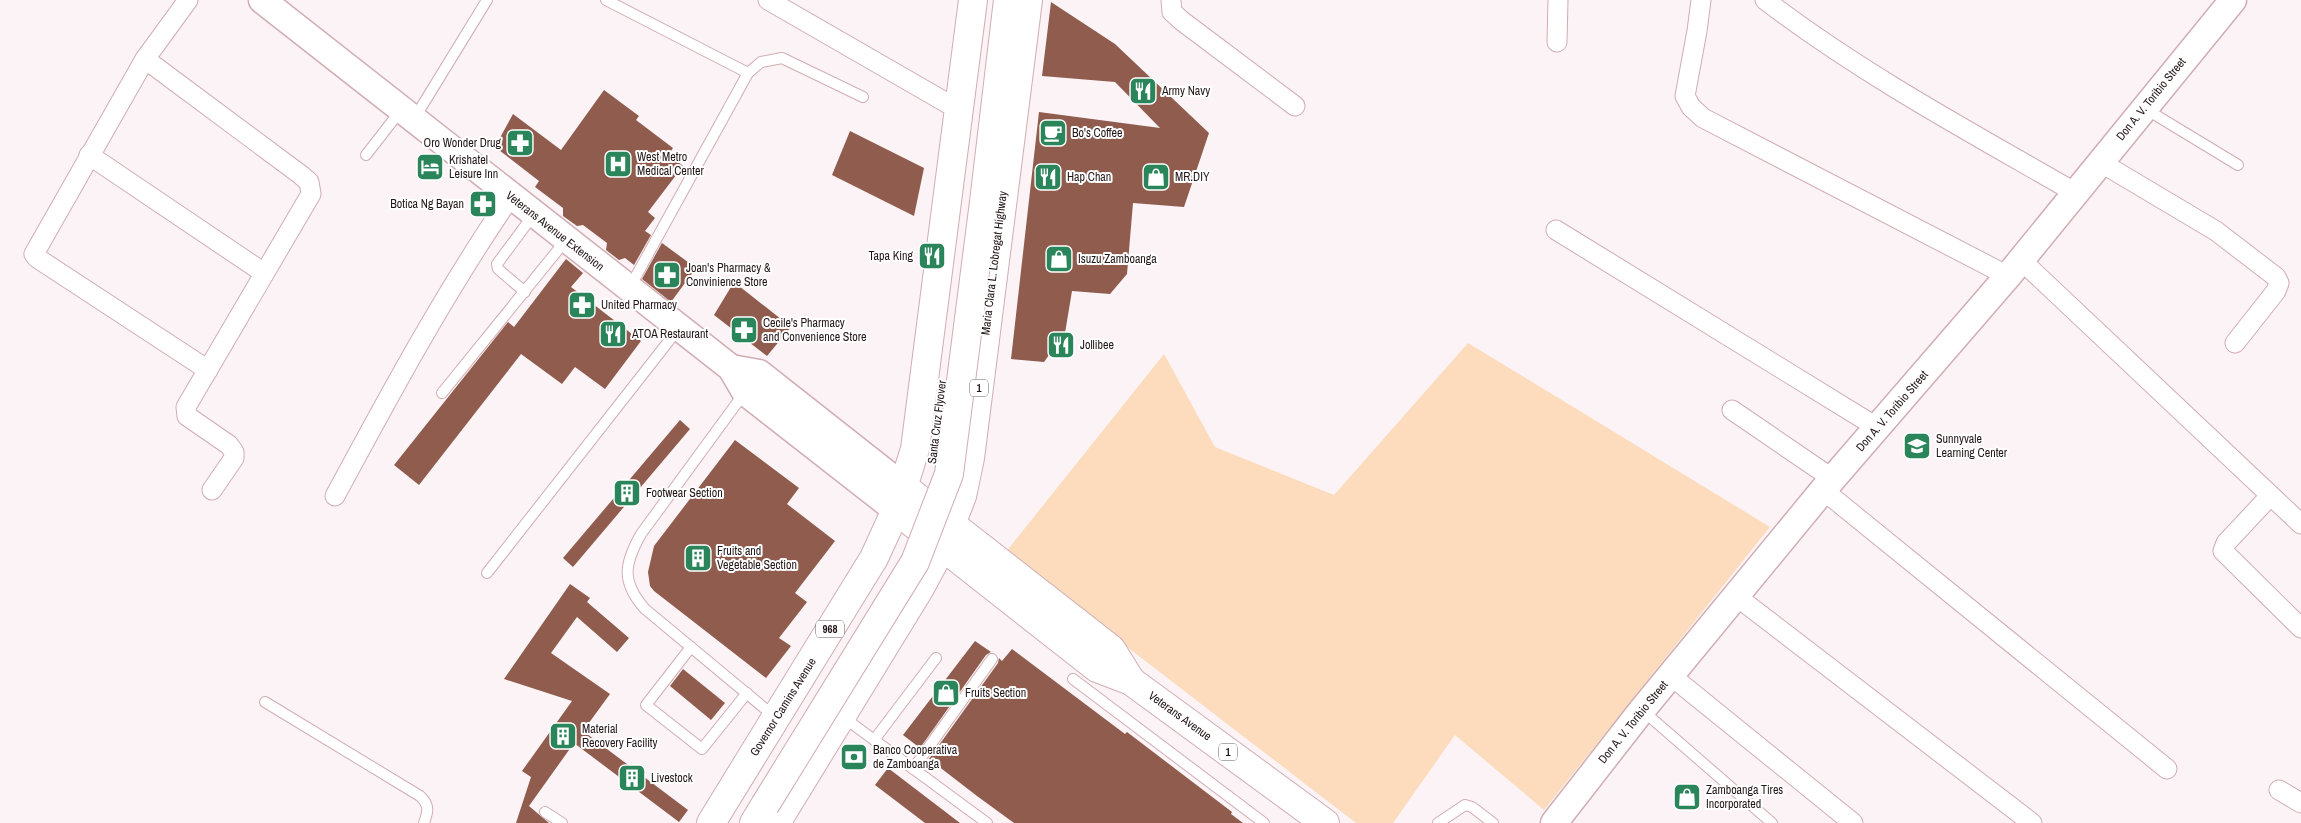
<svg xmlns="http://www.w3.org/2000/svg" width="2301" height="823" font-family="'Archivo Narrow',sans-serif">
<style>
.green{fill:#fcdcbd}
.building{fill:#8f5c4e}
.lines{fill:none;stroke-linecap:round;stroke-linejoin:round}
.lane-casing{stroke:#d1adb3;stroke-width:12}
.street-casing{stroke:#d1adb3;stroke-width:21}
.secondary-casing{stroke:#d1adb3;stroke-width:29}
.primary-casing{stroke:#d1adb3;stroke-width:30}
.highway-casing{stroke:#d1adb3;stroke-width:30}
.lane{stroke:#fff;stroke-width:10}
.street{stroke:#fff;stroke-width:19}
.secondary{stroke:#fff;stroke-width:26}
.primary{stroke:#fff;stroke-width:28}
.highway{stroke:#fff;stroke-width:28}
.primary-bridge-casing{stroke:#d1adb3;stroke-width:30;stroke-linecap:butt}
.primary-bridge{stroke:#fff;stroke-width:28}
.labels{text-anchor:middle;dominant-baseline:central;stroke-width:4;stroke-linejoin:round;paint-order:stroke}
.shield{fill:#fff;stroke:#655c5d;stroke-width:1}
.shield-label{font-size:11px;font-weight:bold;fill:#231618}
.poi-label{font-size:12px;fill:#231618;stroke:#fff;text-anchor:start}
.street-label{font-size:12px;fill:#231618;stroke:#fff}
</style>
<rect width="100%" height="100%" fill="#fbf3f5"/>
<path class="green" d="M1468 343 1770 527 1544 810 1455 735 1393 823H1356L1005 553 1164 354 1215 447 1334 495Z"/>
<g class="building">
<path d="M1051 2 1115 44 1209 133 1184 207 1133 203 1127 274 1110 294 1072 291 1065 333 1044 362 1011 359 1039 112 1160 128 1115 82 1042 76Z"/>
<path d="M604 90 639 116 636 120 673 148 669 154 683 166 648 212 655 218 645 231 651 235 634 265 625 258 619 260 606 250 607 243 583 225 577 226 563 216V208L535 187 539 181 495 147 513 114 561 150Z"/>
<path d="M850 131 924 168 914 216 832 175Z"/>
<path d="M662 243 696 268 671 302 642 279Z"/>
<path d="M566 259 583 273 571 287 641 341 605 389 575 367 562 384 521 354 419 485 394 465 508 322 514 327Z"/>
<path d="M734 282 791 327 767 356 714 315Z"/>
<path d="M680 420 690 429 573 567 563 558Z"/>
<path d="M735 440 799 488 787 504 835 541 795 593 807 602 779 638 791 646 766 678 654 591 650 586 648 572 654 546Z"/>
<path d="M570 584 590 598 587 602 629 638 617 652 577 617 551 653 610 694 583 731 688 810 679 822 574 743 529 806 549 823H516L531 777 522 771 572 701 504 679Z"/>
<path d="M975 641 991 652 986 655 920 748 903 735Z"/>
<path d="M1012 649 1125 734 1127 732 1232 812 1231 814 1243 823H1014L977 796 929 759 998 663 999 658 1002 661Z"/>
<path d="M683 669 725 703 711 720 670 686Z"/>
<path d="M888 768 960 823H925L875 785Z"/>
</g>
<g class="lines">
<g class="lane-casing">
<g id="lane">
<path d="M606 0 748 73 630 287"/>
<path d="M748 73 761 62 782 58 863 97"/>
<path d="M2144 108 2238 165"/>
<path d="M414 119 487 0"/>
<path d="M366 155 401 110"/>
<path d="M525 292 498 269 497 264 534 214"/>
<path d="M745 392 641 534C624 564 621 582 645 609L775 717"/>
<path d="M442 393 566 240"/>
<path d="M487 573 679 328"/>
<path d="M691 647 646 705 702 749 747 693"/>
<path d="M1073 679 1264 823"/>
<path d="M265 702 420 796C430 805 428 812 424 823"/>
<path d="M1642 710 1772 823"/>
<path d="M843 717 987 823"/>
<path d="M874 740 936 658"/>
<path d="M913 769 992 659"/>
<path d="M545 812 562 823"/>
<path d="M1438 823 1465 805 1472 807 1493 823"/>
</g>
</g>
<g class="street-casing">
<g id="street">
<path d="M188 0 145 59 34 254 37 258 208 370"/>
<path d="M768 0 959 110"/>
<path d="M1171 0 1172 12 1182 21 1295 106"/>
<path d="M1701 0 1697 31 1685 96 1691 107 1703 118 2008 276"/>
<path d="M1765 0C1862 74 1970 132 2076 193"/>
<path d="M1557 42 1558 0"/>
<path d="M145 59 301 175 309 182 311 194 186 407 187 416 229 445 234 452V458L212 490"/>
<path d="M89 155 264 273"/>
<path d="M2100 162 2216 231 2276 277 2279 283 2276 291 2235 343"/>
<path d="M1556 230 1878 428"/>
<path d="M2021 260 2301 524"/>
<path d="M1732 410 1833 479"/>
<path d="M1823 490 2167 769"/>
<path d="M335 496C390 394 445 292 511 196"/>
<path d="M2270 496 2226 543 2223 551 2301 628"/>
<path d="M1736 596 2032 823"/>
<path d="M1670 675 1853 823"/>
<path d="M2279 790 2301 803"/>
</g>
</g>
<g class="secondary-casing">
<g id="secondary">
<path d="M262 0 731 368 745 392 896 510"/>
<path d="M731 368 759 373 905 488"/>
<path d="M1554 823 1642 710 1823 490 2008 276 2233 0"/>
</g>
</g>
<g class="primary-casing">
<g id="primary">
<path d="M984 202 1008 0"/>
<path d="M905 488 1111 649 1131 681"/>
<path d="M711 823 874 558 896 510 1097 668 1131 681 1325 823"/>
<path d="M754 823 765 805"/>
<path d="M776 823 920 588 942 547"/>
</g>
</g>
<g class="highway-casing">
<g id="highway">
<path d="M896 510 915 449 973 0"/>
<path d="M942 547 962 496 970 458 1028 0"/>
</g>
</g>
<use href="#lane" class="lane"/>
<use href="#street" class="street"/>
<use href="#secondary" class="secondary"/>
<use href="#primary" class="primary"/>
<use href="#highway" class="highway"/>
<g class="primary-bridge-casing">
<path id="primary-bridge" d="M765 805 915 562 949 474 984 202"/>
</g>
<use href="#primary-bridge" class="primary-bridge"/>
</g>
<defs>
<g id="restaurant-square" transform="scale(1.4375)"><rect x="-9" y="-9" width="18" height="18" rx="4" fill="#2b855a" stroke="#fff"/><path d="M-5-6h1v4h1v-4h1v4h1v-4h1v5L-1.5 .5V6h-2V.5L-5-1ZM5-6V6H3V1.5H1.5Q1.5-4 5-6Z" fill="#fff"/></g>
<g id="cafe-square" transform="scale(1.4375)"><rect x="-9" y="-9" width="18" height="18" rx="4" fill="#2b855a" stroke="#fff"/><path d="M-5.5-4.5H6V0H3Q3 3.5 0 3.5H-2.5Q-5.5 3.5-5.5 0ZM3-3.2v2h1.7v-2ZM-6 4.5H4V6H-6Z" fill="#fff"/></g>
<g id="pharmacy-square" transform="scale(1.4375)"><rect x="-9" y="-9" width="18" height="18" rx="4" fill="#2b855a" stroke="#fff"/><path d="M-2-6h4v4h4v4h-4v4h-4v-4h-4v-4h4Z" fill="#fff"/></g>
<g id="hospital-square" transform="scale(1.4375)"><rect x="-9" y="-9" width="18" height="18" rx="4" fill="#2b855a" stroke="#fff"/><path d="M-5-5h3v3.5h4V-5h3V5h-3V1.5h-4V5h-3Z" fill="#fff"/></g>
<g id="hotel-square" transform="scale(1.4375)"><rect x="-9" y="-9" width="18" height="18" rx="4" fill="#2b855a" stroke="#fff"/><path d="M-6-4.5h1.5V1H6V5H4.5V3h-9V5H-6ZM-4 0a1.8 1.8 0 1 1 3.6 0ZM.5 0V-2.5h3Q6-2.5 6 0Z" fill="#fff"/></g>
<g id="shop-square" transform="scale(1.4375)"><rect x="-9" y="-9" width="18" height="18" rx="4" fill="#2b855a" stroke="#fff"/><path d="M-5-2.5h2.3a2.7 3.5 0 0 1 5.4 0H5L5.5 6h-11ZM-1.5-2.5h3a1.5 2.3 0 0 0-3 0Z" fill="#fff"/></g>
<g id="school-square" transform="scale(1.4375)"><rect x="-9" y="-9" width="18" height="18" rx="4" fill="#2b855a" stroke="#fff"/><path d="M0-5L7-2L0 1L-7-2ZM-4 1L0 2.5L4 1V4Q0 6-4 4Z" fill="#fff"/></g>
<g id="building-square" transform="scale(1.4375)"><rect x="-9" y="-9" width="18" height="18" rx="4" fill="#2b855a" stroke="#fff"/><path d="M-4-6H4V6H1V3H-1V6H-4ZM-2.5-4.3h1.7v1.8h-1.7ZM.8-4.3h1.7v1.8H.8ZM-2.5-1h1.7V.8h-1.7ZM.8-1h1.7V.8H.8Z" fill="#fff"/></g>
<g id="bank-square" transform="scale(1.4375)"><rect x="-9" y="-9" width="18" height="18" rx="4" fill="#2b855a" stroke="#fff"/><path d="M-6-4H6V4H-6ZM0-2.3a2.3 2.3 0 1 0 0 4.6a2.3 2.3 0 1 0 0-4.6Z" fill="#fff"/></g>
</defs>
<g fill-rule="evenodd">
<use href="#restaurant-square" x="1143" y="91"/>
<use href="#cafe-square" x="1053" y="133"/>
<use href="#pharmacy-square" x="520" y="143"/>
<use href="#hospital-square" x="618" y="164"/>
<use href="#hotel-square" x="430" y="167"/>
<use href="#restaurant-square" x="1048" y="177"/>
<use href="#shop-square" x="1156" y="177"/>
<use href="#pharmacy-square" x="483" y="204"/>
<use href="#restaurant-square" x="932" y="256"/>
<use href="#shop-square" x="1059" y="259"/>
<use href="#pharmacy-square" x="667" y="275"/>
<use href="#pharmacy-square" x="582" y="305"/>
<use href="#pharmacy-square" x="744" y="330"/>
<use href="#restaurant-square" x="613" y="334"/>
<use href="#restaurant-square" x="1061" y="345"/>
<use href="#school-square" x="1917" y="446"/>
<use href="#building-square" x="627" y="493"/>
<use href="#building-square" x="698" y="558"/>
<use href="#shop-square" x="946" y="693"/>
<use href="#building-square" x="563" y="736"/>
<use href="#bank-square" x="854" y="757"/>
<use href="#building-square" x="632" y="778"/>
<use href="#shop-square" x="1687" y="797"/>
</g>
<g class="labels">
<g class="shield">
<rect x="970" y="379.5" width="18" height="17" rx="4"/>
<rect x="816" y="620.5" width="28" height="17" rx="4"/>
<rect x="1219" y="743.5" width="18" height="17" rx="4"/>
</g>
<g class="shield-label">
<text x="979" y="388">1</text>
<text x="830" y="629">968</text>
<text x="1228" y="752">1</text>
</g>
<g class="poi-label">
<text x="1162" y="91">Army Navy</text>
<text x="1072" y="133">Bo's Coffee</text>
<text x="501" y="143" text-anchor="end">Oro Wonder Drug</text>
<text x="637" y="157">West Metro<tspan x="637" dy="14">Medical Center</tspan></text>
<text x="449" y="160">Krishatel<tspan x="449" dy="14">Leisure Inn</tspan></text>
<text x="1067" y="177">Hap Chan</text>
<text x="1175" y="177">MR.DIY</text>
<text x="464" y="204" text-anchor="end">Botica Ng Bayan</text>
<text x="913" y="256" text-anchor="end">Tapa King</text>
<text x="1078" y="259">Isuzu Zamboanga</text>
<text x="686" y="268">Joan's Pharmacy &amp;<tspan x="686" dy="14">Convinience Store</tspan></text>
<text x="601" y="305">United Pharmacy</text>
<text x="763" y="323">Cecile's Pharmacy<tspan x="763" dy="14">and Convenience Store</tspan></text>
<text x="632" y="334">ATOA Restaurant</text>
<text x="1080" y="345">Jollibee</text>
<text x="1936" y="439">Sunnyvale<tspan x="1936" dy="14">Learning Center</tspan></text>
<text x="646" y="493">Footwear Section</text>
<text x="717" y="551">Fruits and<tspan x="717" dy="14">Vegetable Section</tspan></text>
<text x="965" y="693">Fruits Section</text>
<text x="582" y="729">Material<tspan x="582" dy="14">Recovery Facility</tspan></text>
<text x="873" y="750">Banco Cooperativa<tspan x="873" dy="14">de Zamboanga</tspan></text>
<text x="651" y="778">Livestock</text>
<text x="1706" y="790">Zamboanga Tires<tspan x="1706" dy="14">Incorporated</tspan></text>
</g>
<g class="street-label">
<text transform="translate(2151 99) rotate(-51)">Don A. V. Toribio Street</text>
<text transform="translate(555 231) rotate(38)">Veterans Avenue Extension</text>
<text transform="translate(994 263) rotate(-83)">Maria Clara L. Lobregat Highway</text>
<text transform="translate(1892 411) rotate(-49)">Don A. V. Toribio Street</text>
<text transform="translate(937 422) rotate(-83)">Santa Cruz Flyover</text>
<text transform="translate(783 707) rotate(-58)">Governor Camins Avenue</text>
<text transform="translate(1180 716) rotate(36)">Veterans Avenue</text>
<text transform="translate(1633 722) rotate(-51)">Don A. V. Toribio Street</text>
</g>
</g>
</svg>
